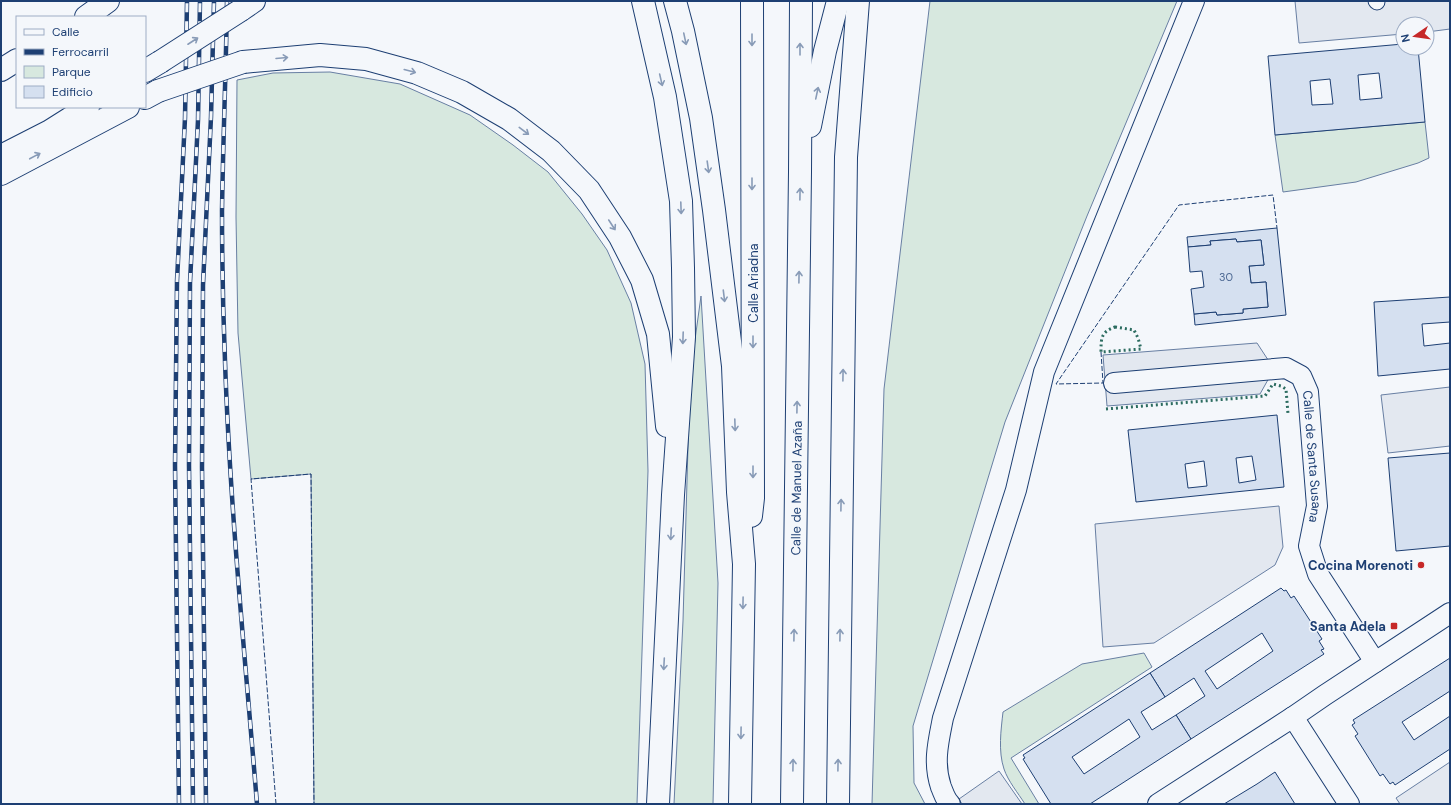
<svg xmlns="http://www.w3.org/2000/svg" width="1451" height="805" font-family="'DM Sans',sans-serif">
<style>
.green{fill:#d7e8df;stroke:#687fa3}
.parking{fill:#e3e8f0;stroke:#687fa3}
.building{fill:#d5e0f0;stroke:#1d3f73;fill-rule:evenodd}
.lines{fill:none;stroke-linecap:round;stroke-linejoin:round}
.pedestrian-casing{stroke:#1d3f73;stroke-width:17}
.minor-casing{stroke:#1d3f73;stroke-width:22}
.motorway-casing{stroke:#1d3f73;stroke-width:24}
.pedestrian{stroke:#f4f7fb;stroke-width:15}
.minor{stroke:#f4f7fb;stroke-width:20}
.motorway{stroke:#f4f7fb;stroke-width:22}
.rail-casing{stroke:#1d3f73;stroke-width:4.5}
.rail{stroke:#f4f7fb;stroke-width:3;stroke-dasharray:9;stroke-linecap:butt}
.motorway-bridge-casing{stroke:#1d3f73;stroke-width:24;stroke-linecap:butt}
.motorway-bridge{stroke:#f4f7fb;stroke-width:22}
.hedge{stroke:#2c6c60;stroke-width:3;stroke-dasharray:2 3;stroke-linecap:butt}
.fence{stroke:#1d3f73;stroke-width:1;stroke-dasharray:5 2;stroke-linecap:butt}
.oneway{stroke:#889bb7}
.poi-dot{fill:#c62828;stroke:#f4f7fb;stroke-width:1.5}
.labels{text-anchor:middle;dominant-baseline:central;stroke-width:3;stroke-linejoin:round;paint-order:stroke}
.number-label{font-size:11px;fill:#4b6792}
.street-label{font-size:13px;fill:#1d3f73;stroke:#f4f7fb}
.poi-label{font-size:13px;font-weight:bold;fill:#1d3f73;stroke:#f4f7fb;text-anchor:end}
</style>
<rect width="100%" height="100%" fill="#f4f7fb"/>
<g class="green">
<path d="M930 1H1177L1087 216 1005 422 913 726 914 783 925 804H872L884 389Z"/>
<path d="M330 72 400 84 470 115 513 145 548 172 582 214 607 250 631 303 645 364 648 471 637 804H314L311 474 251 479 238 333 236 217 237 80 273 73Z"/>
<path d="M1425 122 1429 158 1418 163 1356 182 1283 192 1275 135Z"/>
<path d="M701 296 718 583 713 804H674L683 621 690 376Z"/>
<path d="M1144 653 1152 667 1011 758 1039 804H1025C1018 793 1008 781 1004 769 998 751 1001 730 1003 712L1082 664Z"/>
</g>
<g class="parking">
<path d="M1295 1H1450V29L1427 32V24H1403V34L1299 43Z"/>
<path d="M1257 343 1274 369 1260 394 1107 406 1103 355Z"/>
<path d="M1450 387V446L1388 453 1381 395Z"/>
<path d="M1279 506 1283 547 1275 565 1154 643 1103 647 1095 524Z"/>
<path d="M1450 762V804H1400L1396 798Z"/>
<path d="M999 771 1022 804H962L959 799Z"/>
</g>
<g class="building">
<path d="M1403 44V48H1418L1425 122 1275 135 1268 56ZM1379 73 1382 98 1360 100 1358 75ZM1330 79 1333 104 1312 105 1310 81Z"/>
<path d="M1277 228 1286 315 1195 325 1194 314 1216 312 1217 315 1243 313V309L1268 307 1266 282 1251 283 1249 266 1264 265 1261 240 1237 242 1236 239 1210 241 1211 245 1188 247 1187 237Z"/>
<path d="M1236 239 1237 242 1261 240 1264 265 1249 266 1251 283 1266 282 1268 307 1243 309V313L1217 315 1216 312 1194 314 1191 289 1204 287 1202 271 1190 272 1188 247 1211 245 1210 241Z"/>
<path d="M1450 297V322L1422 324 1424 346 1450 343V369L1378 376 1374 302Z"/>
<path d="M1277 415 1284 487 1136 502 1128 430ZM1252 456 1256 480 1239 483 1236 458ZM1204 461 1207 486 1188 488 1185 464Z"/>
<path d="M1450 453V546L1396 551 1388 458Z"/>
<path d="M1281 588 1284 591 1286 590 1291 598 1294 596 1322 639 1319 641 1324 649 1321 650 1324 654 1191 739 1176 715 1205 696 1194 678 1165 697 1150 673ZM1262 633 1273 651 1217 689 1205 671Z"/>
<path d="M1450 658V691L1402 722 1414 740 1450 716V749L1395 785 1393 782 1390 784 1383 774 1380 776 1355 736 1358 734 1352 725 1355 723 1353 720Z"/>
<path d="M1150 673 1165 697 1141 712 1152 730 1176 715 1191 739 1090 804H1051L1023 759 1025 758 1023 755ZM1129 719 1140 737 1084 774 1072 757Z"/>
<path d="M1275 772 1295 804H1224L1257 784Z"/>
</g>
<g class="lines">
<g class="pedestrian-casing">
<path id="pedestrian" d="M1376 1 1377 2"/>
</g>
<g class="minor-casing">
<g id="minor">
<path id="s1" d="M1114 383 1286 368 1301 376 1308 392 1317 506 1309 546 1318 574 1375 662"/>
<path d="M1293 717 1349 804"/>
<path d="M950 804C945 799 944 794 941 787 933 763 938 743 943 718L1016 490 1044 372 1194 1"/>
<path d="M1158 804 1293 717 1325 695 1450 613"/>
</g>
</g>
<g class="motorway-casing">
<g id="motorway">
<path d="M643 1 665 97 681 201 683 268 684 337 673 495 658 804"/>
<path d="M675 1 683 31 701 118 714 210 733 366 738 492 744 564 740 804"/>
<path d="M241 10 254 1"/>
<path d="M86 17 108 1"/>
<path d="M243 62 320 55 366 59 417 73 462 92 509 119 551 151 589 190 620 237 642 280 658 334 667 426"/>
<path d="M1 70 17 60"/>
<path d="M145 71 160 62"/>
<path d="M145 98 158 91"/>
<path d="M810 126 825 51 838 1"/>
<path d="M1 156 50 131 88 107"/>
<path d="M1 174 128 107"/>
<path d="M751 516 753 498 752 1"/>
<path id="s2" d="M792 804 800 172 801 1"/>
<path d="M838 804 846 157 858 1"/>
</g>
</g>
<use href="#pedestrian" class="pedestrian"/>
<use href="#minor" class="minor"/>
<use href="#motorway" class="motorway"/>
<g class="rail-casing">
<g id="rail">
<path d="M227 1C226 71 223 141 222 211 222 261 223 311 225 361 230 509 245 656 257 804"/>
<path d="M179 804 175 465 177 281 185 118 187 1"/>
<path d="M193 804 189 465 190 283 198 120 200 1"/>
<path d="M206 804 202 467 203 285 211 117 214 1"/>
</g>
</g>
<use href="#rail" class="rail"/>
<g class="motorway-bridge-casing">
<g id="motorway-bridge">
<path d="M160 62 241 10"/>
<path d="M158 91 243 62"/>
</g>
</g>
<use href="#motorway-bridge" class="motorway-bridge"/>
<g class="hedge">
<path d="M1115 327 1134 330 1138 338 1141 349 1101 352C1101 338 1101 332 1115 327Z"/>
<path d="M1106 409 1265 396 1273 384 1281 386 1286 389 1288 414"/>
</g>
<g class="fence">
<path d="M1101 352 1103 383 1056 384 1179 205 1273 195 1277 228"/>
<path d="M276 804 251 479 311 474 314 804"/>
</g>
</g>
<defs><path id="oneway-shaft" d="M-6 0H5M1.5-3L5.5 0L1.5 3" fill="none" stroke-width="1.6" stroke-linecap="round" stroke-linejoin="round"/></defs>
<g class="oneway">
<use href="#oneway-shaft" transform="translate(685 39) rotate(78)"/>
<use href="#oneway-shaft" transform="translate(752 40) rotate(90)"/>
<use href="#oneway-shaft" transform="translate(193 41) rotate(-33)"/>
<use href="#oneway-shaft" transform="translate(800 49) rotate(-90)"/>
<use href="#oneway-shaft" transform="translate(282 58) rotate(-5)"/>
<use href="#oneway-shaft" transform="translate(410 71) rotate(15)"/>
<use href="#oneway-shaft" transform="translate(661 80) rotate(77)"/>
<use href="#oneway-shaft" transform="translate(817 93) rotate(-78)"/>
<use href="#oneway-shaft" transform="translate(524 131) rotate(37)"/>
<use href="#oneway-shaft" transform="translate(35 156) rotate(-28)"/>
<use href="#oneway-shaft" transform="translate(708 167) rotate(82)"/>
<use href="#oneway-shaft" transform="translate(752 184) rotate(90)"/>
<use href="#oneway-shaft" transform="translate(800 194) rotate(-89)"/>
<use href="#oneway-shaft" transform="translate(681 208) rotate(88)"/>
<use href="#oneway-shaft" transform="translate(612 225) rotate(57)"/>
<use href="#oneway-shaft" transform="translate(799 277) rotate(-89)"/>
<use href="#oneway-shaft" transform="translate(724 296) rotate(83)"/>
<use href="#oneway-shaft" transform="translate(683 338) rotate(92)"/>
<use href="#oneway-shaft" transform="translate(753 342) rotate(90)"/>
<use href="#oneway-shaft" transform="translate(843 375) rotate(-89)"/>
<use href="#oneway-shaft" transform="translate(797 407) rotate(-89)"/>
<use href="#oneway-shaft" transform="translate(735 425) rotate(88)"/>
<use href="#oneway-shaft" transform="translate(753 472) rotate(90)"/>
<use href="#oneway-shaft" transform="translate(841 505) rotate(-89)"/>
<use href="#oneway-shaft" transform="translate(671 534) rotate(93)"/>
<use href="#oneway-shaft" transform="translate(743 603) rotate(91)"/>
<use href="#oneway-shaft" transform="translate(794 635) rotate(-89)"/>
<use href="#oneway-shaft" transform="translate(840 635) rotate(-89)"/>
<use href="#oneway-shaft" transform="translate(664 664) rotate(93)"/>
<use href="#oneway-shaft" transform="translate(741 733) rotate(91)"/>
<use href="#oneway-shaft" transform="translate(793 765) rotate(-89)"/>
<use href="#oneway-shaft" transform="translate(838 765) rotate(-89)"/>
</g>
<g class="poi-dot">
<circle cx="1421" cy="565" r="4"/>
<rect x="1390" y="622" width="8" height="8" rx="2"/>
</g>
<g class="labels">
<g class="number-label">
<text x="1226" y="277">30</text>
</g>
<g class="street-label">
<text transform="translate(753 283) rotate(-90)">Calle Ariadna</text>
<text stroke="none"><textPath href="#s1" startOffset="272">Calle de Santa Susana</textPath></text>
<text stroke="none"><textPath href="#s2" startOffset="316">Calle de Manuel Azaña</textPath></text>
</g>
<g class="poi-label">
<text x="1413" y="565">Cocina Morenoti</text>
<text x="1386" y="626">Santa Adela</text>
</g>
</g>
<rect width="1451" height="805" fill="none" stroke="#1d3f73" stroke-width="4"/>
<rect x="16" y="16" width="130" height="92" fill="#f4f7fb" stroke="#9eadc5"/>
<rect x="24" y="29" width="20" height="6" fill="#f4f7fb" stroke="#9eadc5"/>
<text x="52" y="36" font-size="12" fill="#1d3f73">Calle</text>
<rect x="24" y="49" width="20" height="6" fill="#1d3f73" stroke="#9eadc5"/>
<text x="52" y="56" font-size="12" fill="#1d3f73">Ferrocarril</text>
<rect x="24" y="66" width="20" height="12" fill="#d7e8df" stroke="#9eadc5"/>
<text x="52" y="76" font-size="12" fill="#1d3f73">Parque</text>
<rect x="24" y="86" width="20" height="12" fill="#d5e0f0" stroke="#9eadc5"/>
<text x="52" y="96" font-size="12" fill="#1d3f73">Edificio</text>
<g transform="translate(1415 36) rotate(257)"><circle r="19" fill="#f4f7fb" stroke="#9eadc5"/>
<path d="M0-3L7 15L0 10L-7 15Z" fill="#c62828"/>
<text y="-6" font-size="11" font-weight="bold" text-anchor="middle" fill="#1d3f73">N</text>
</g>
</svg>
